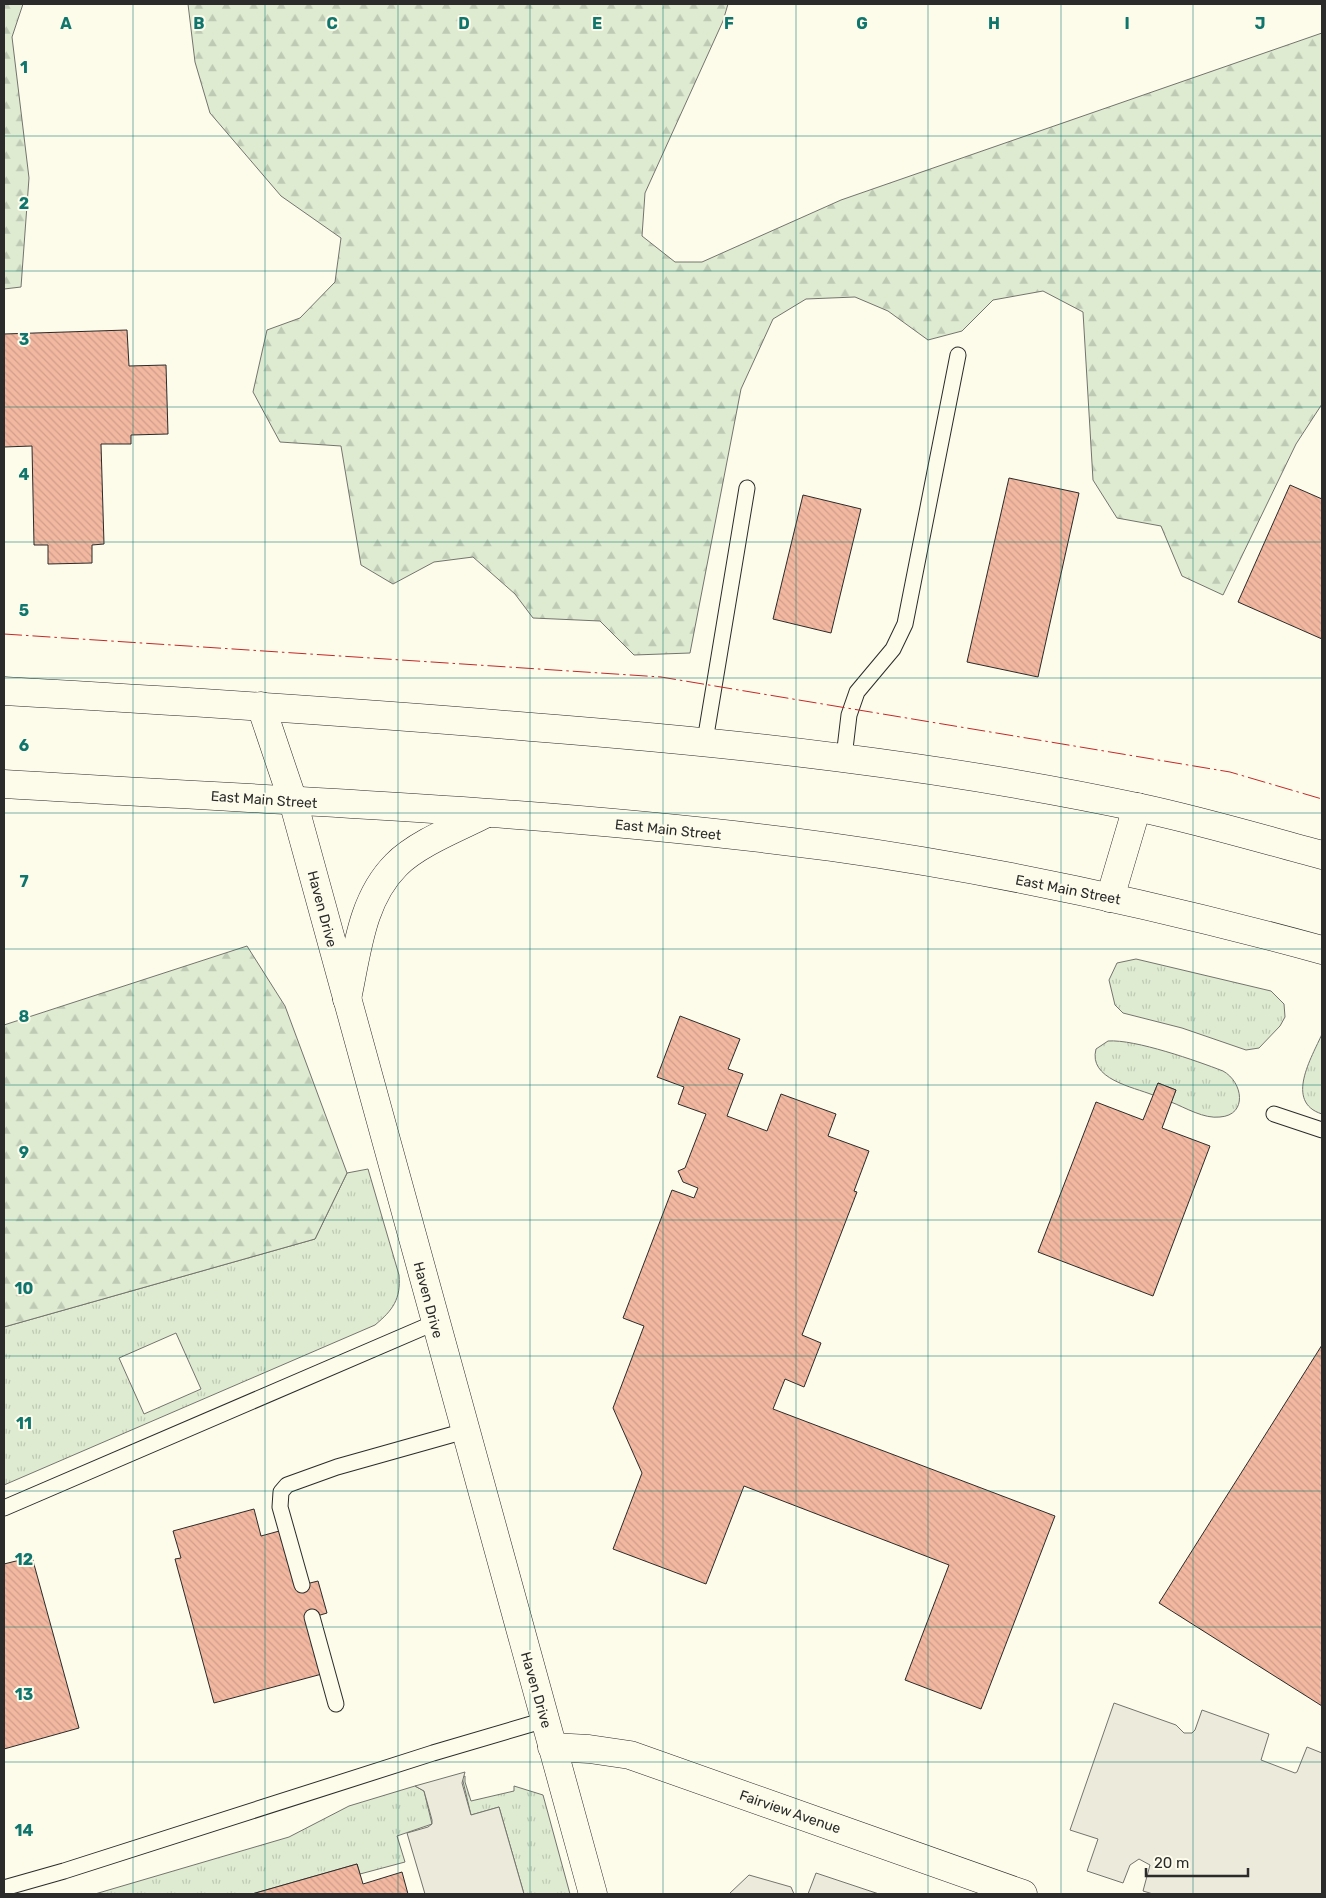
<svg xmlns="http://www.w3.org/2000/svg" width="1326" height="1898" font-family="Rubik,sans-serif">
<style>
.grass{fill:url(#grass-tufts);stroke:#74746e;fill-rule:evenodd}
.forest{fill:url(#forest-firs);stroke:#74746e}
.parking{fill:#eceadb;stroke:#74746e}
.building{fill:url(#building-back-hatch);stroke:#2b2b2b}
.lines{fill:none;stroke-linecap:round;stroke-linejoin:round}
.service-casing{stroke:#2b2b2b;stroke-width:17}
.minor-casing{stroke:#2b2b2b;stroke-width:29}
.tertiary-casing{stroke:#2b2b2b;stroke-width:29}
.primary-casing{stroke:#2b2b2b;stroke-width:29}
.service{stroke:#fdfbea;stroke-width:15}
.minor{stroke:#fdfbea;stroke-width:28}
.tertiary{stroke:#fdfbea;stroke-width:28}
.primary{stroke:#fdfbea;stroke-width:28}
.power{stroke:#c62828;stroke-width:1;stroke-dasharray:18 4 2.5 4;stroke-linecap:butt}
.grid{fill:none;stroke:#0f766e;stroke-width:1;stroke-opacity:0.55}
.labels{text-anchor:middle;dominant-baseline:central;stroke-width:4;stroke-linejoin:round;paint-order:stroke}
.street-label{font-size:14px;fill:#2b2b2b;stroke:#fdfbea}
.grid-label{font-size:16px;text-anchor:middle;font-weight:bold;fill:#0f766e;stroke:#fdfbea;stroke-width:4;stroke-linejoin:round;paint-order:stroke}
</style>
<defs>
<pattern id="grass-tufts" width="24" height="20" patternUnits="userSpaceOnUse" patternTransform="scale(1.25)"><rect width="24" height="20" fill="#deebd1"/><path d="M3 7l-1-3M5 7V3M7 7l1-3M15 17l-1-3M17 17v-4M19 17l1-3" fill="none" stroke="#bfcab4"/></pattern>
<pattern id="forest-firs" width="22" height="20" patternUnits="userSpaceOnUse" patternTransform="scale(1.25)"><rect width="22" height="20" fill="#deebd1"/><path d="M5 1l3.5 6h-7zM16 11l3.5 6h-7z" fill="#bfcab4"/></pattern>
<pattern id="building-back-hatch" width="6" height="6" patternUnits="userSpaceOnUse" patternTransform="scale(1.25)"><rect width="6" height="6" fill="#f2b8a0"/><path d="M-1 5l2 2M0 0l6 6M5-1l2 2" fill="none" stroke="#d09e8a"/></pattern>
</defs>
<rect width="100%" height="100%" fill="#fdfbea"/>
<g class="grass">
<path d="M1136 959 1271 991 1284 1004 1285 1017 1280 1026 1259 1048 1246 1050 1182 1028 1123 1013 1115 1005 1109 980 1117 963Z"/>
<path d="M1322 1034V1114C1284 1102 1312 1057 1322 1034Z"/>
<path d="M1108 1041C1135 1039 1197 1061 1223 1071 1243 1082 1248 1115 1220 1117 1204 1119 1186 1108 1171 1102L1176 1090 1158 1083 1153 1095C1133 1087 1088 1079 1096 1049Z"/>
<path d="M368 1169 399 1275C401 1299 393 1310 375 1325L4 1485V1327L315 1239 347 1173ZM176 1333 201 1389 144 1414 119 1358Z"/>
<path d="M465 1776V1782L471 1801 514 1791V1786L543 1795 570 1894H524L499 1807 471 1815 462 1777Z"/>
<path d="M415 1786 424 1791 432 1824 397 1836 405 1862 360 1874 357 1864 252 1894H95L289 1837 349 1806Z"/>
</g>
<g class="forest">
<path d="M4 4H23L12 37 29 178 21 287 4 289Z"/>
<path d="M188 4H728L723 21 645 193 642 236 675 262H702L841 200 1322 33V404L1296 444 1223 595 1182 576 1161 526 1117 518 1093 480 1083 312 1043 291 993 300 962 331 928 340 888 311 855 297 806 299 773 319 741 389 690 653 634 655 600 621 533 618 515 594 473 557 434 562 393 584 361 565 341 446 280 442 253 392 267 330 300 318 335 282 341 238 281 196 210 113 195 62Z"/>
<path d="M247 946 285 1006 347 1173 315 1239 4 1327V1025Z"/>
</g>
<g class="parking">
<path d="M1114 1703 1176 1725 1184 1733H1192L1195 1730 1202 1710 1269 1734 1261 1760 1295 1773 1297 1772 1307 1747 1322 1753V1894H1153L1143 1891 1150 1865 1139 1859 1130 1865 1123 1883 1087 1871 1098 1839 1070 1830Z"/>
<path d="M465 1772 462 1783 471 1815 499 1807 524 1894H425L407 1833 428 1827 432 1824V1820L424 1791 415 1786Z"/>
<path d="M816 1873 879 1894H808Z"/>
<path d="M749 1875 791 1887 794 1894H729Z"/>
</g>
<g class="building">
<path d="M127 330 129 366 166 365 168 434 131 435V444H101L104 544 92 545V563L48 564V545H34L32 446 4 447V334Z"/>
<path d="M1009 478 1079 493 1038 677 967 662Z"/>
<path d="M1290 485 1322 499V639L1238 602Z"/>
<path d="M803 495 861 509 831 633 773 619Z"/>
<path d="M680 1016 740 1039 728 1069 743 1074 727 1116 767 1131 781 1094 836 1114 828 1136 869 1151 854 1191 857 1192 802 1335 821 1343 804 1387 785 1379 773 1409 1055 1516 981 1709 905 1680 949 1565 744 1486 706 1584 613 1549 642 1473 613 1408 644 1326 623 1318 672 1190 694 1198 698 1188 683 1182 678 1171 685 1168 706 1114 678 1104 684 1087 657 1077Z"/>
<path d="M1158 1083 1176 1090 1162 1128 1210 1146 1153 1296 1038 1252 1096 1102 1143 1120Z"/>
<path d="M1322 1345V1706L1159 1603Z"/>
<path d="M254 1509 261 1536 283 1530 298 1586 318 1581 327 1613 307 1619 322 1674 214 1703 175 1559 181 1558 173 1531Z"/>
<path d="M32 1557 79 1728 4 1749V1564Z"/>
<path d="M357 1864 363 1884 402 1872 408 1894H252Z"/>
</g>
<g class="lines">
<g class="service-casing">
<g id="service">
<path d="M705 741 747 488"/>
<path d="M844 757 849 715 857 692 893 649 905 624 958 355"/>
<path d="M1274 1114 1322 1130"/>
<path d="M4 1508 434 1323"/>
<path d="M302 1585 280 1507 281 1492 287 1485 337 1467 465 1431"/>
<path d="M312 1617 336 1704"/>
<path d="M4 1888 64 1871 433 1753 545 1720"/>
</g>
</g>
<g class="minor-casing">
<path id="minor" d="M552 1747 589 1749 630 1755 1023 1894"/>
</g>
<g class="tertiary-casing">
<path id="tertiary" d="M261 706 293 801 593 1894"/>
</g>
<g class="primary-casing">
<g id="primary">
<path d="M4 691C180 701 355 712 531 727 736 743 940 765 1141 808 1202 821 1262 839 1322 855"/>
<path d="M4 784C279 801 557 810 831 847 997 870 1161 906 1322 950"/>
<path d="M1110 898 1137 807"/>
<path d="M347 999C357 953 361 900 396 865 416 844 459 827 485 814"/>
</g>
</g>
<use href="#service" class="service"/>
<use href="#minor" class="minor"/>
<use href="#tertiary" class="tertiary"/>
<use href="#primary" class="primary"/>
<path class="power" d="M4 634 661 677 1230 772 1322 799"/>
</g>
<path class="grid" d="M133 4V1894M265 4V1894M398 4V1894M530 4V1894M663 4V1894M796 4V1894M928 4V1894M1061 4V1894M1193 4V1894M4 136H1322M4 271H1322M4 407H1322M4 542H1322M4 678H1322M4 813H1322M4 949H1322M4 1085H1322M4 1220H1322M4 1356H1322M4 1491H1322M4 1627H1322M4 1762H1322"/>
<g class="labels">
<g class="street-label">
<text transform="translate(264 800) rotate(4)">East Main Street</text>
<text transform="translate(668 830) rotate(6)">East Main Street</text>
<text transform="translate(1068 890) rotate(11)">East Main Street</text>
<text transform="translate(322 909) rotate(75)">Haven Drive</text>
<text transform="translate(428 1300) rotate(75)">Haven Drive</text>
<text transform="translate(536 1690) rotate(74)">Haven Drive</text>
<text transform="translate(790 1812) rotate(19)">Fairview Avenue</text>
</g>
</g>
<g class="grid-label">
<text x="66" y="29">A</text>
<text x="199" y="29">B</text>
<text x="332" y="29">C</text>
<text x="464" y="29">D</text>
<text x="597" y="29">E</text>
<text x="729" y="29">F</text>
<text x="862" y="29">G</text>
<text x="994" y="29">H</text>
<text x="1127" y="29">I</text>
<text x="1260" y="29">J</text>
<text x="24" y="73">1</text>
<text x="24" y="209">2</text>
<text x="24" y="345">3</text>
<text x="24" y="480">4</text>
<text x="24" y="616">5</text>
<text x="24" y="751">6</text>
<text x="24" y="887">7</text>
<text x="24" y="1022">8</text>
<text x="24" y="1158">9</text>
<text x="24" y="1294">10</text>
<text x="24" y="1429">11</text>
<text x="24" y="1565">12</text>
<text x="24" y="1700">13</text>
<text x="24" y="1836">14</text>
</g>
<rect width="1326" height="1898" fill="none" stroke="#2b2b2b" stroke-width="10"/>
<path d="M1146 1868v8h102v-8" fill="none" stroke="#2b2b2b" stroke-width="2.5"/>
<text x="1154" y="1868" font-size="15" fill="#2b2b2b" stroke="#fdfbea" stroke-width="4" paint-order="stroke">20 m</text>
</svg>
